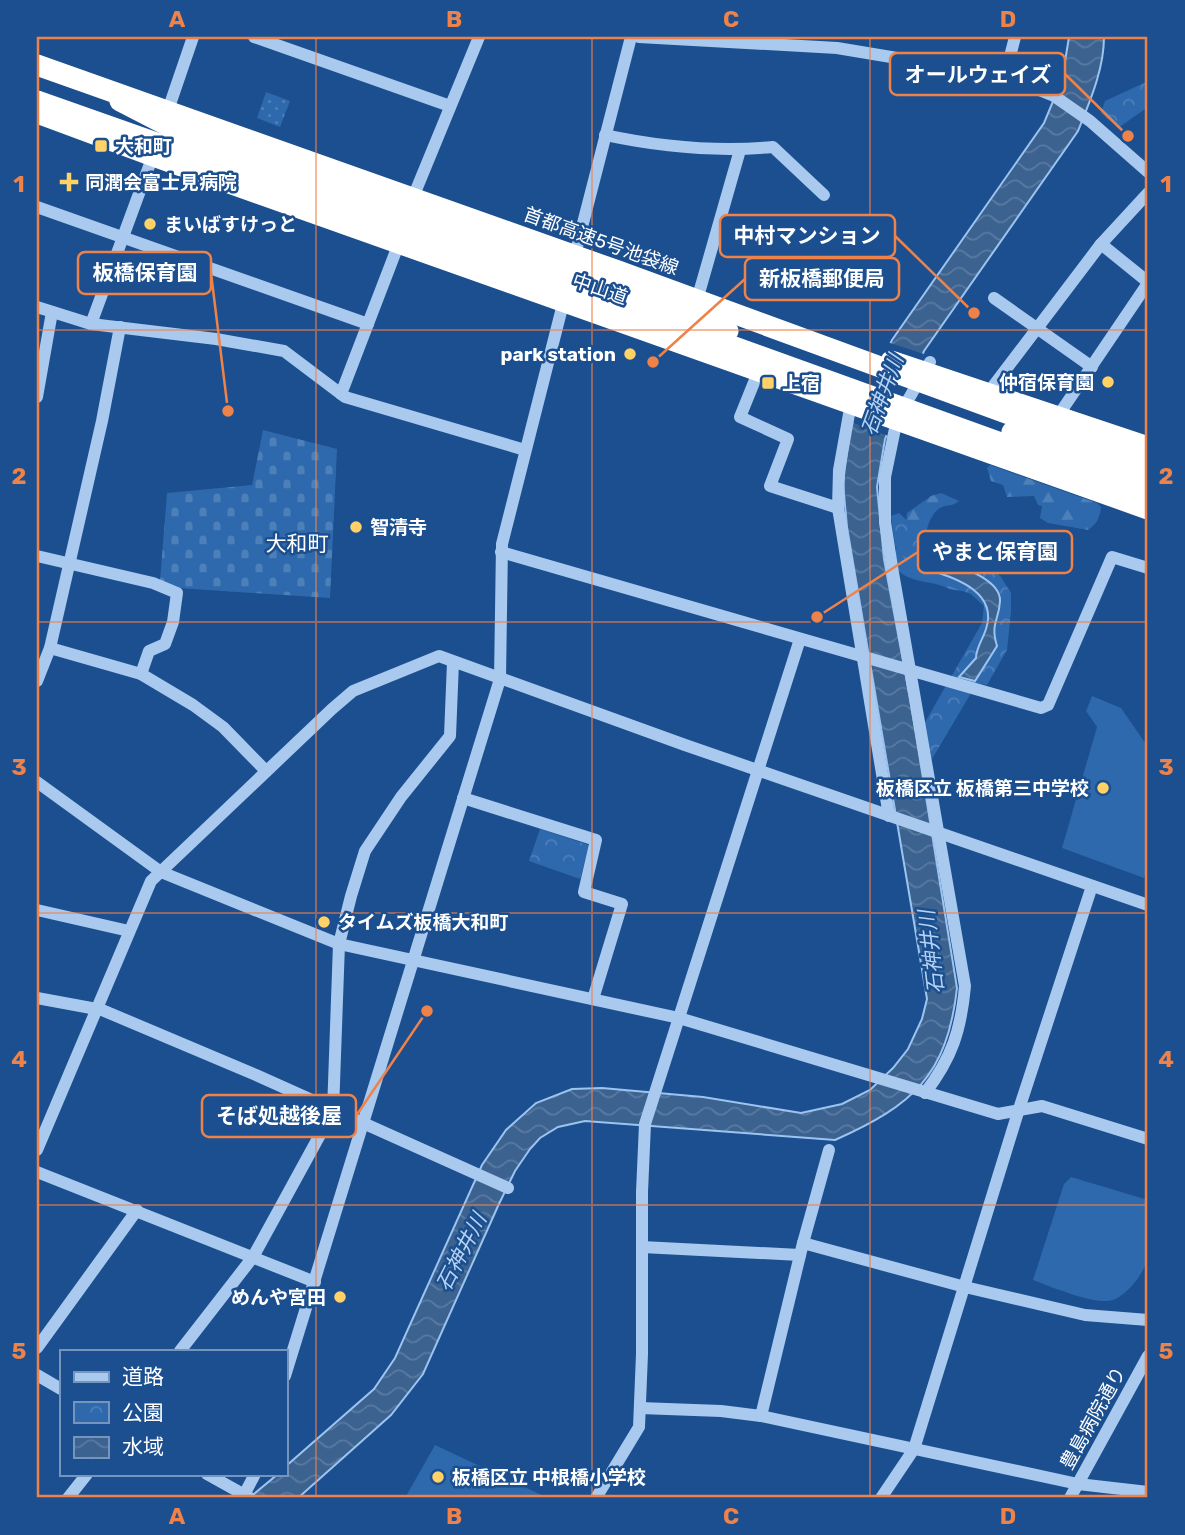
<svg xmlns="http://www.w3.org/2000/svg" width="1185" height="1535" font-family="Rubik,'Noto Sans JP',sans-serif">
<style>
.grass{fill:url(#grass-dots)}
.forest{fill:url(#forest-firs)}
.cemetery{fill:url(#cemetery-stones)}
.park{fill:url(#park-crowns)}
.pitch{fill:#2e69ad}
.water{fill:url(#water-waves);stroke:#9cc4f0;stroke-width:2}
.pier{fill:#1b4f8f}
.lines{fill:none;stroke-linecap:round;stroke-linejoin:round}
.minor{stroke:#a9c9ee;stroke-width:12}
.highway{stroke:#fff;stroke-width:21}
.highway-bridge{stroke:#fff;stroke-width:21}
.grid{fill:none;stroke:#ee8249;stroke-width:2;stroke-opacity:0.55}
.poi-dot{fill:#ffd166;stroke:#1b4f8f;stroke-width:2.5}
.labels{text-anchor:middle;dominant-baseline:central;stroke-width:5;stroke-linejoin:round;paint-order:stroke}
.poi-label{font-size:19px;font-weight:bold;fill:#fff;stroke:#1b4f8f;text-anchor:start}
.street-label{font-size:19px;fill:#fff;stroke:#1b4f8f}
.water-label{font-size:21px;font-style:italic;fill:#b5d3f5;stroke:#1b4f8f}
.neighbourhood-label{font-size:21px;fill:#fff;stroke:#1b4f8f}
.leader{fill:none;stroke:#ee8249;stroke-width:2.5}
.callout-dot{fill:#ee8249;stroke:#1b4f8f;stroke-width:2.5}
.callout{fill:#1b4f8f;stroke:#ee8249;stroke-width:2.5}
.callout-label{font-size:21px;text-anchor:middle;font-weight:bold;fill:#fff}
.neatline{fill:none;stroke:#ee8249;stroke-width:2.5}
.grid-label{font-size:23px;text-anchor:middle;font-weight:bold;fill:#ee8249}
</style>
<defs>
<pattern id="grass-dots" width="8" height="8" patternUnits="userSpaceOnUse" patternTransform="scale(1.75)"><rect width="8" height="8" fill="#2e69ad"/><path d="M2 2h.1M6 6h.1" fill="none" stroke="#4d80b9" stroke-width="1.8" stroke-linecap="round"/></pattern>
<pattern id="forest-firs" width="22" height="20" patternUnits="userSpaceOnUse" patternTransform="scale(1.75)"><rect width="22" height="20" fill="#2e69ad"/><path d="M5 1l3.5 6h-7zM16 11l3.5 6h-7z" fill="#4d80b9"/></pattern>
<pattern id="cemetery-stones" width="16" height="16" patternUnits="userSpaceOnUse" patternTransform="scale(1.75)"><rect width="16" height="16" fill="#2e69ad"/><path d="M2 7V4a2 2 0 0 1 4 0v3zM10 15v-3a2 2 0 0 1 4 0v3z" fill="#4d80b9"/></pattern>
<pattern id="park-crowns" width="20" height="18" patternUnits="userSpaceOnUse" patternTransform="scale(1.75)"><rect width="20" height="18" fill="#2e69ad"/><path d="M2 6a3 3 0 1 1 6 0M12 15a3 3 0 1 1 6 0" fill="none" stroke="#4d80b9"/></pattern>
<pattern id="water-waves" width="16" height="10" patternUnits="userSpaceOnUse" patternTransform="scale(1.75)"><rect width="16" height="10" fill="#3c6290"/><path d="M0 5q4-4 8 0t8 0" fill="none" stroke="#597aa1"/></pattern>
</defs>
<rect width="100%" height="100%" fill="#1b4f8f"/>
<path class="grass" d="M266 92 290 101 280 127 257 118Z"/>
<g class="forest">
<path d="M990 465 1097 503 1101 507C1100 517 1097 524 1088 530L1048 523 1040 518 1042 506 1038 505 1034 496 1007 497 1003 485 991 481 987 468Z"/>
<path d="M941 493 959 501C952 507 949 504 942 507 931 512 927 527 925 538L931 544 954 549C962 562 979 559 988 571L960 581 963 591C952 591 946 587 936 584 919 580 888 579 896 550 897 545 900 546 902 541 906 533 906 522 907 513L931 496Z"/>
</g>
<path class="cemetery" d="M263 430 337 449 330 598 178 588 160 581 167 493 252 485Z"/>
<g class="park">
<path d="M1148 81V107L1118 128 1101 113 1105 101Z"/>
<path d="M899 513 936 547 994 570 1001 577 1011 593V612L1007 650 987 685 977 683 932 759 924 724 982 623 984 606 971 594 931 580 907 562 895 546 891 516Z"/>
<path d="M540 829 589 845 580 879 529 861Z"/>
</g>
<g class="pitch">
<path d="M1092 696 1121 708 1148 747V866L1144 878 1062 848 1097 727 1086 711Z"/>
<path d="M1071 1177 1148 1200C1148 1218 1150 1237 1148 1255 1147 1271 1124 1301 1107 1301 1087 1302 1052 1287 1033 1280L1064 1184Z"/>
<path d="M435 1445 548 1498H405Z"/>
</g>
<g class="water">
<path d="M1069 37H1104C1104 69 1090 101 1078 131L924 351 885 439 877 487 884 559 910 698 957 988C947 1076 913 1105 835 1140L585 1121 558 1127 540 1138 530 1149 515 1171 498 1206 423 1374 391 1415 298 1498H249L278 1474H285V1467L374 1389 395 1358 482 1165 506 1130 536 1103 572 1089 602 1088 703 1097 801 1113 842 1104 870 1090 893 1068 908 1049 922 1019 927 999 847 527 843 483 850 428 892 340 1044 123 1062 80Z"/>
<path d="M937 558C955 565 1001 578 1000 601 999 621 990 623 997 646L975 681 959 677 976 658C976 648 983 639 986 629 998 593 957 578 929 570L928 563 933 559Z"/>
</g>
<path class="pier" d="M887 342 924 354 889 436 851 422Z"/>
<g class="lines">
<g class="minor">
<path d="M254 37 450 106"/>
<path d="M639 37 837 48 1005 76 1054 96 1090 121 1148 172"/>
<path d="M1005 76 1015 37"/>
<path d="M166 116 193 37"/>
<path d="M605 135C661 147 717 152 773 147L824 195"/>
<path d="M414 195 479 37"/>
<path d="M37 207 368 324"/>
<path d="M1101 244 1148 282"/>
<path d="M573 262 631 37"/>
<path d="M699 293 740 150"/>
<path d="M994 298 1092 367"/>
<path d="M37 307 91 324 216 339 284 351 345 397 525 450"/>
<path d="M91 324 155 150"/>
<path d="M759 370 740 417 788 439 770 486 838 508"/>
<path d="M988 393 1101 244 1148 193"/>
<path d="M341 394 399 243"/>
<path d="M37 397 52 312"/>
<path d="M851 403 839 470 838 508 889 816"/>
<path d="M1060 417 1062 410 1148 283"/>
<path d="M501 552 1041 708 1048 705 1112 557 1148 568"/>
<path d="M37 556 153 583 177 593 173 622 165 644 149 651 141 674"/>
<path d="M50 648 141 674 193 705 223 727 266 771"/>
<path d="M37 681 50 648 102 421 120 327"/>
<path d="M37 782 161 872 339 944 679 1018 998 1114 1042 1106 1148 1139"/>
<path d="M463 798 596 840 584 892 622 904 593 999"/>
<path d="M37 910 129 931"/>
<path d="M37 998 102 1010 256 1075 508 1188"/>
<path d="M925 1093C952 1058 961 1030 965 986L892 567 885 522V477L897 419 930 362"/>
<path d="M37 1150 151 881 332 709 353 691 439 656 685 745 1148 905"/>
<path d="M37 1172 315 1282"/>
<path d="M803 1243 829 1150"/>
<path d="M642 1247 800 1255"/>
<path d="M37 1348 137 1210"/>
<path d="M180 1351 253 1257 333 1111 339 944 351 896 365 851 401 797 450 736 453 662"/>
<path d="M37 1375 61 1389"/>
<path d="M285 1376 500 679 502 544 565 296"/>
<path d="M640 1408 721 1411 761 1416 803 1243 965 1287 1085 1315 1148 1320"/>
<path d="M761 1416 1078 1484 1148 1492"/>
<path d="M207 1474 250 1498"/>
<path d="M244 1495 255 1474"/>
<path d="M68 1498 87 1474"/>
<path d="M596 1498 639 1427 642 1354V1192L645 1124 800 639"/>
<path d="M881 1498 914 1449 1019 1109 1092 886"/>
<path d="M1070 1498 1148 1356"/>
</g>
<g class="highway">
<path d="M120 101 184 134 223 151 546 263"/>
<path d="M37 113 153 156 1148 509"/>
<path d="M891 361 1148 447"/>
</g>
<g class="highway-bridge">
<path d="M37 65 618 271 1148 465"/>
<path d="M37 101 662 321 1148 496"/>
<path d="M546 263 676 308 728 331"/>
<path d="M1012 432 1148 480"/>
</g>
</g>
<path class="grid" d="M316 37V1498M592 37V1498M870 37V1498M37 330H1148M37 622H1148M37 913H1148M37 1205H1148"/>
<g class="poi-dot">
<rect x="94" y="139" width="14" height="14" rx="3.5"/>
<path d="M65.5 171.5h7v7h7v7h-7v7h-7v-7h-7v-7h7z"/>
<circle cx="150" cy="224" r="7"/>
<circle cx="630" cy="354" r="7"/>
<circle cx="1108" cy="382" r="7"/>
<rect x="761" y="376" width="14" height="14" rx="3.5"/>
<circle cx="356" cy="527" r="7"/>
<circle cx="1103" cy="788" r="7"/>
<circle cx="324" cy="922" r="7"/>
<circle cx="340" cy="1297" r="7"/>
<circle cx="438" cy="1477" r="7"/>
</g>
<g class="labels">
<g class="poi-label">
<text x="115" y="146">大和町</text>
<text x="85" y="182">同潤会富士見病院</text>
<text x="164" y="224">まいばすけっと</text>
<text x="616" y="354" text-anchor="end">park station</text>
<text x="1094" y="382" text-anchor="end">仲宿保育園</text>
<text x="782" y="383">上宿</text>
<text x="370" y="527">智清寺</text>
<text x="1089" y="788" text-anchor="end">板橋区立 板橋第三中学校</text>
<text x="338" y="922">タイムズ板橋大和町</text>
<text x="326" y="1297" text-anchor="end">めんや宮田</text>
<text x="452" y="1477">板橋区立 中根橋小学校</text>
</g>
<g class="street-label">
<text transform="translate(601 241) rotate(20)">首都高速5号池袋線</text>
<text transform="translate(600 289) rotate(19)">中山道</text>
<text transform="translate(1093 1418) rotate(-61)">豊島病院通り</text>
</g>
<g class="water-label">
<text transform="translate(882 395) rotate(-70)">石神井川</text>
<text transform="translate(931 952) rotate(-97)">石神井川</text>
<text transform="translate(461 1252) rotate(-63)">石神井川</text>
</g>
<g class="neighbourhood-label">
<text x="297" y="543">大和町</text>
</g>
</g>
<path class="leader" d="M1128 136L1065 74M974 313L895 236M228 411L211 273M653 362L745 279M817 617L918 552M427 1011L356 1116"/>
<g class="callout-dot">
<circle cx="1128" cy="136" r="7"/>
<circle cx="974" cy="313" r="7"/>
<circle cx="228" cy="411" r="7"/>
<circle cx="653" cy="362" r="7"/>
<circle cx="817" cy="617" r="7"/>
<circle cx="427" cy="1011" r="7"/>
</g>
<g class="callout">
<rect x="890" y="53" width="175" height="42" rx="7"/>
<rect x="720" y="215" width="175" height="42" rx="7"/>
<rect x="78" y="252" width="133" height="42" rx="7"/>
<rect x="745" y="258" width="154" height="42" rx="7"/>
<rect x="918" y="531" width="154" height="42" rx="7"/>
<rect x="202" y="1095" width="154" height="42" rx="7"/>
</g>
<g class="callout-label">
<text x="978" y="82">オールウェイズ</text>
<text x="807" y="243">中村マンション</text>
<text x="145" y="280">板橋保育園</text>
<text x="822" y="286">新板橋郵便局</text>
<text x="995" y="559">やまと保育園</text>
<text x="279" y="1123">そば処越後屋</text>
</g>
<rect width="1185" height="1535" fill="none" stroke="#1b4f8f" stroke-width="77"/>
<rect x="60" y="1350" width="228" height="126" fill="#1b4f8f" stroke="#7695bc" stroke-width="2"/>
<rect x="74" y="1372" width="35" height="10" fill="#a9c9ee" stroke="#7695bc" stroke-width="2"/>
<text x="122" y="1384" font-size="21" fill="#ffffff">道路</text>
<rect x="74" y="1402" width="35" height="21" fill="url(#park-crowns)" stroke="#7695bc" stroke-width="2"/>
<text x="122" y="1420" font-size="21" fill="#ffffff">公園</text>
<rect x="74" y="1437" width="35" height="21" fill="url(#water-waves)" stroke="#7695bc" stroke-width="2"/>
<text x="122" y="1454" font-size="21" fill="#ffffff">水域</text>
<rect x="38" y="38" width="1108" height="1458" class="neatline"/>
<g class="grid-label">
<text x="177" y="27">A</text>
<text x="454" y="27">B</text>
<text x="731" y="27">C</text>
<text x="1008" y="27">D</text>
<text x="19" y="192">1</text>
<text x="1166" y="192">1</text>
<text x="19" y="484">2</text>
<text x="1166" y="484">2</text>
<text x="19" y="775">3</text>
<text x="1166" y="775">3</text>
<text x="19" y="1067">4</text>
<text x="1166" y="1067">4</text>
<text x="19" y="1359">5</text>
<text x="1166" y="1359">5</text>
<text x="177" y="1524">A</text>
<text x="454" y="1524">B</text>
<text x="731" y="1524">C</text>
<text x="1008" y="1524">D</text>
</g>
</svg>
